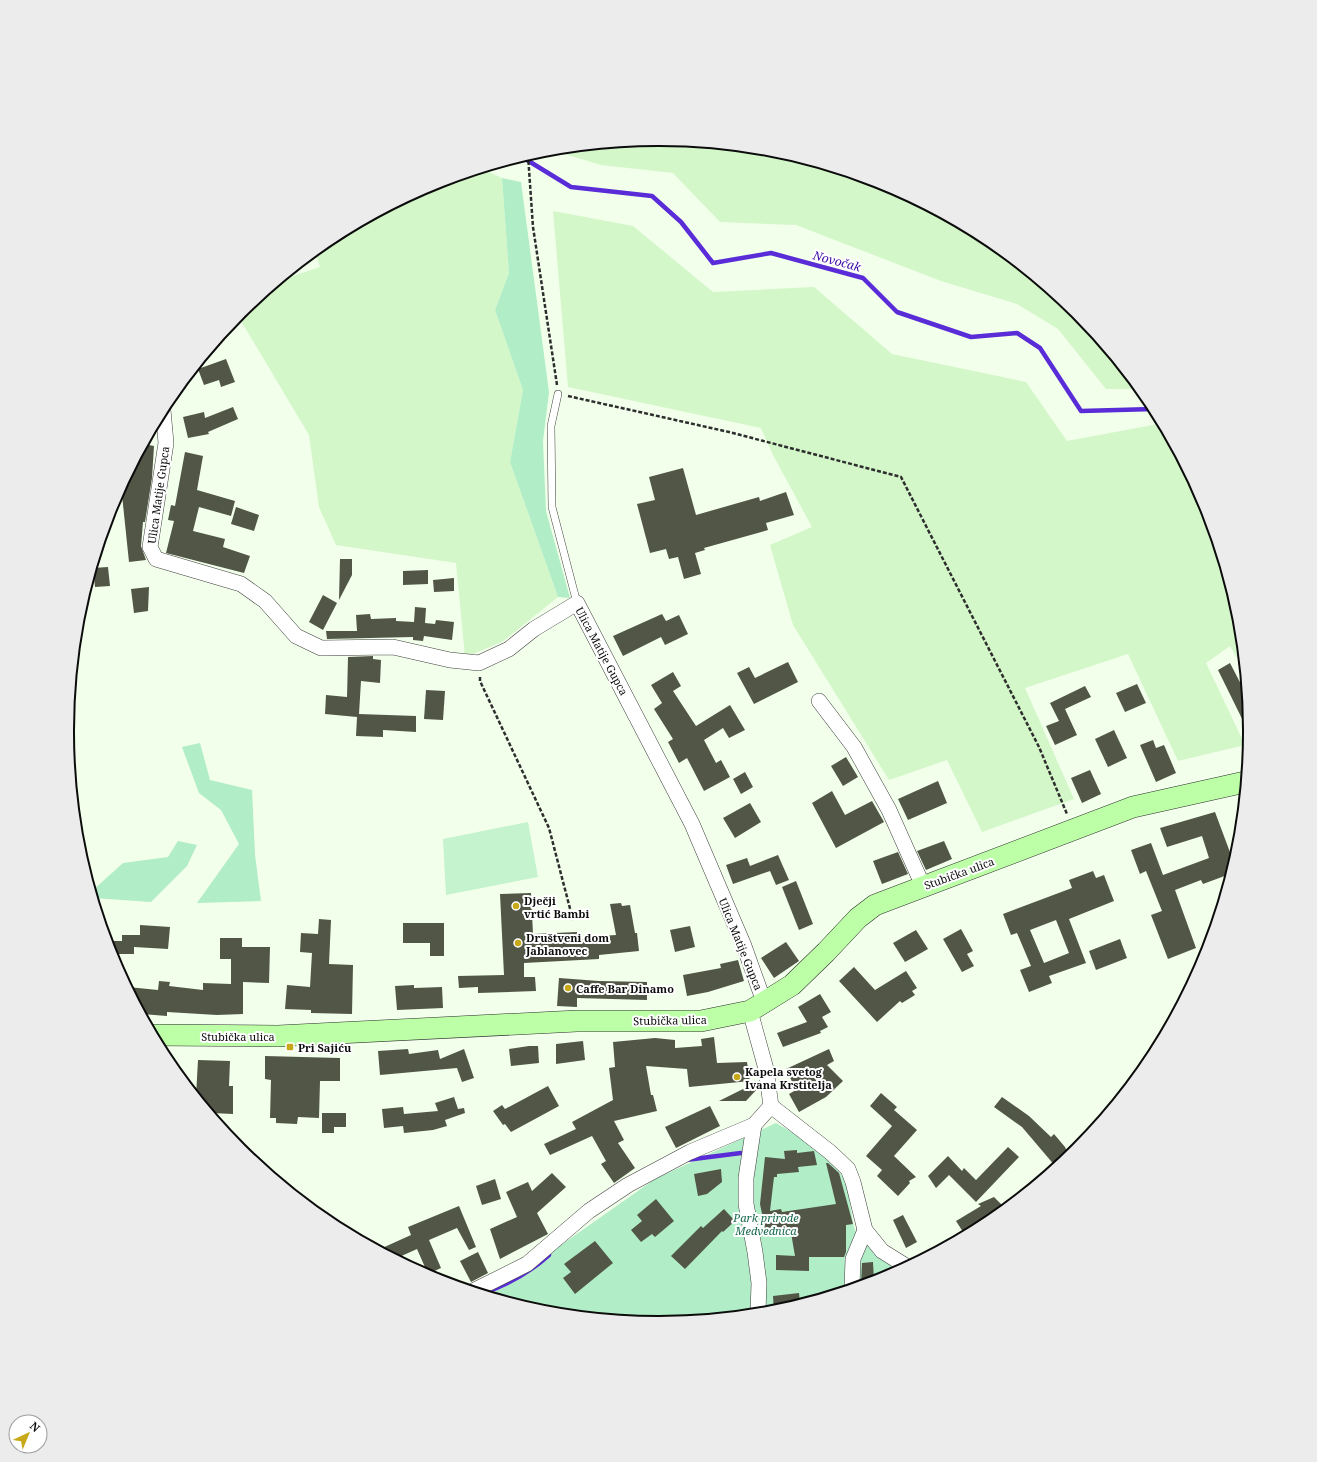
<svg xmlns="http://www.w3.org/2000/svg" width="1317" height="1462" font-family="'Noto Serif',serif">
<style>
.farmland{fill:#d3f7c9}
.green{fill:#b1edc6}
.pitch{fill:#c4f3ce}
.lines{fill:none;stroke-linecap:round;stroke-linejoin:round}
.stream{stroke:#592cd8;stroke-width:4.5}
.building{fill:#525647;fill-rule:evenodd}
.service-casing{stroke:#3f3f3f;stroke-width:8}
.minor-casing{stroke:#3f3f3f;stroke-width:16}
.secondary-casing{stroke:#2e2e2e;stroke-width:22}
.path{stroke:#2e2e2e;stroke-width:2.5;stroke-dasharray:4 2;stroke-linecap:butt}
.service{stroke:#fff;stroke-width:7}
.minor{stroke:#fff;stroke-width:15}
.secondary{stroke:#bcffa6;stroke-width:21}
.poi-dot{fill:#c7a819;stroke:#fff;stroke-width:1.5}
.labels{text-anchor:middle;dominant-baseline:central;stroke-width:4;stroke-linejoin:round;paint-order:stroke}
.street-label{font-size:11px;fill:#0c0c0c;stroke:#fff}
.poi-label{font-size:11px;font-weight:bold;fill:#0c0c0c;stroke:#fff;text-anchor:start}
.park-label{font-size:11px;font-style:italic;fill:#17694d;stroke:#fff}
.water-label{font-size:12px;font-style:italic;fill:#3b0ba8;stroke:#fff}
.rim{fill:none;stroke:#0c0c0c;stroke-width:2}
</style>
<rect width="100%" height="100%" fill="#f2ffeb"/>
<g class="farmland">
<path d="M659 140 774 151 885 185 987 239 1077 313 1139 389H1106L1058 329 1017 304 941 281 796 225 720 222 673 173 601 165 551 150Z"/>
<path d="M482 169 502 178 509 273 495 310 523 390 510 462 558 597 502 642 465 657 456 563 336 545 319 507 309 435 238 316 278 281 320 267 315 251 330 239 432 184Z"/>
<path d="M553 211 633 226 713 292 814 287 892 354 1026 382 1067 441 1158 424 1169 438 1205 505 1239 616 1244 670 1230 646 1206 663 1245 745 1178 761 1128 654 1025 688 1074 799 982 832 947 760 889 780 793 625 770 545 812 527 773 455 761 428 568 387Z"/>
</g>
<g class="green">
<path d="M502 178 521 182 549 392 543 441 546 511 570 598 558 597 510 462 523 390 495 310 509 273Z"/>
<path d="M200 743 210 780 252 790 255 855 261 901 197 903 239 844 221 810 199 793 182 747Z"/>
<path d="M178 841 197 845 187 866 151 902 94 898 92 891 123 863 168 857Z"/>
<path d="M776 1123C798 1135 834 1158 845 1181 851 1195 851 1225 857 1234 862 1242 891 1266 899 1270L885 1278 774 1311 658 1322 543 1311 490 1295 655 1179Z"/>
</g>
<path class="pitch" d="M528 822 538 877 446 895 443 839Z"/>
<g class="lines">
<g class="stream">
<path d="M522 157 571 187 652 196 681 222 713 263 771 253 863 278 897 312 971 337 1017 333 1040 348 1081 411 1154 409"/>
<path d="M686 1160 741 1153"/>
<path d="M484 1293C509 1284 529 1273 549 1255"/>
</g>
</g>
<g class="building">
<path d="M226 359 235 382 221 387 219 380 204 385 198 369Z"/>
<path d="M233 407 238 419 208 432 209 434 188 438 183 417 204 412 205 418Z"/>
<path d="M144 444 154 446 152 478 145 522H143L141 546 146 560 129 562 122 495H117Z"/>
<path d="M185 452 203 456 197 490 235 501 231 516 199 507 193 531 225 539 223 547 250 556 244 573 166 553 174 521 168 520 171 505 175 506Z"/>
<path d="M683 468 696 515 759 497 760 501 786 492 794 515 766 523 768 530 704 548 705 550 695 553 701 574 684 579 678 557 669 559 666 549 650 553 637 504 655 500 649 477Z"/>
<path d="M236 507 259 515 254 531 231 524Z"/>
<path d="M340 559H352V575L339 600Z"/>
<path d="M108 567 110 586 95 587 93 568Z"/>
<path d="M428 570V584L403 585V571Z"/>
<path d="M454 578V591L434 592 433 580Z"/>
<path d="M149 587 148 611 134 613 131 589Z"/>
<path d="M323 595 337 603 323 630 309 622Z"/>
<path d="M415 607 426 608 425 623 435 624 436 620 454 622 452 640 424 636 423 641 413 640V637L327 639 326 631H357L356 615 370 614 371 619 396 618V621L414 622Z"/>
<path d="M662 614 666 621 679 615 688 634 665 645 661 637 623 656 613 636Z"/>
<path d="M373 656V659L381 660 380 683 361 681 359 714 416 716V732L383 730V737L356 736 357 717 325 714 326 695 347 697 348 657Z"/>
<path d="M788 662 798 682 754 704 737 673 749 667 755 678Z"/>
<path d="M1230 663 1246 694 1250 735 1218 670Z"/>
<path d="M673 672 681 686 673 691 696 726 730 705 745 730 729 738 723 728 704 740 716 763 721 760 730 777 704 791 687 758 679 763 668 742 673 739 654 709 662 703 651 685Z"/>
<path d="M1137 684 1146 703 1125 712 1116 693Z"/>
<path d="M1085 686 1091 697 1065 709 1077 735 1055 745 1046 726 1059 721 1050 703Z"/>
<path d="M426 690 445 691 443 720 424 719Z"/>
<path d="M1114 730 1127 758 1108 767 1095 739Z"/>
<path d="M1153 740 1156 748 1164 745 1176 773 1156 782 1140 745Z"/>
<path d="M846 757 858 777 843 786 831 766Z"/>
<path d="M1090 770 1101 794 1082 803 1071 778Z"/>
<path d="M745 772 753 787 741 794 733 779Z"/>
<path d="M938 781 947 803 908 820 898 799Z"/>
<path d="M832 791 845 815 872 801 884 822 836 848 812 803Z"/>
<path d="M750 803 761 822 735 838 723 818Z"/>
<path d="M1215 812 1234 863 1230 874 1203 884 1201 880 1175 890 1196 948 1168 959 1151 915 1162 911 1146 871 1140 874 1131 850 1151 843 1163 875 1209 858 1202 836 1167 847 1160 828Z"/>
<path d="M944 841 952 859 926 870 917 851Z"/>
<path d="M898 852 908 874 882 884 873 861Z"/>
<path d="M778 855 789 880 776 885 770 871 733 884 726 865 747 858 750 866Z"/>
<path d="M1093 871 1096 878 1104 875 1114 901 1069 919 1086 963 1049 976 1052 983 1029 992 1020 970 1031 966 1017 933 1011 935 1003 914 1072 888 1069 880ZM1056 920 1069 953 1044 963 1030 930Z"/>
<path d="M796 881 813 924 799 930 782 887Z"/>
<path d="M531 893 533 934 577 932V940L601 938 600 936 616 935 610 904 621 903 622 906 630 905 635 933H637L639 951 599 955V959L524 963V977H535L536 991 478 993V987L459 988 458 976 504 975 500 894Z"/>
<path d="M319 919 331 920 329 964 353 965 352 1014 311 1013V1010L285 1009 287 985 310 987 312 953 300 952 301 933 318 934Z"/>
<path d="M403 923H444V956H430V943H403Z"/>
<path d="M140 925 170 927 168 949 134 947V954H111L107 941H122V935H140Z"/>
<path d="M690 926 695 947 675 952 670 930Z"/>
<path d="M961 929 973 951 967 954 974 966 962 972 943 939Z"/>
<path d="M916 930 928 949 905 962 893 943Z"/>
<path d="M220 938H242V947H270L269 983 243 982V1014L217 1015 167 1012V1016L142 1014 128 987 158 990 159 981 170 982 169 986 203 990V983L231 984V959H220Z"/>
<path d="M1120 939 1127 958 1096 970 1089 951Z"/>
<path d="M786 942 799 961 774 978 761 958Z"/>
<path d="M738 960 744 981 708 992 687 996 683 975 721 968 720 964Z"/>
<path d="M854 967 875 990 906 971 917 988 912 991 915 995 902 1003 900 1001 877 1022 839 981Z"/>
<path d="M559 978 599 981 647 982V1000L577 998V1007L557 1006Z"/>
<path d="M414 985V988L442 987 443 1008 397 1010 395 986Z"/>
<path d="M820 994 831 1012 822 1017 828 1027 820 1031 821 1033 783 1047 777 1033 807 1022 798 1007Z"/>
<path d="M714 1037 717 1063 747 1062 750 1081 689 1087 687 1069 646 1066 651 1095H653L657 1111 614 1121 624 1140 618 1143 635 1168 614 1183 601 1164 606 1161 592 1136 550 1155 544 1144 576 1129 572 1122 613 1100 609 1068 615 1067 613 1042 655 1038 675 1040V1048L702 1046 701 1039Z"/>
<path d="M583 1041 585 1060 556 1064V1044Z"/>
<path d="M529 1046H538L539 1063 511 1066 509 1049Z"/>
<path d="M408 1049 409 1054 438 1050 440 1059 464 1049 474 1078 462 1082 457 1068 380 1075 378 1051Z"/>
<path d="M829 1049 834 1061 827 1065 843 1081 826 1097 799 1112 789 1094 796 1090 786 1069Z"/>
<path d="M265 1056 340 1058V1081H320L319 1118 298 1117 297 1124 276 1123V1118H270L271 1080 265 1079Z"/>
<path d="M198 1060 230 1061 229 1086H233V1114L211 1113 196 1096Z"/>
<path d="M759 1081V1087L746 1101H719Z"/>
<path d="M548 1086 559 1106 511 1132 505 1124 503 1125 493 1111 502 1105 505 1109Z"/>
<path d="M881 1093 897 1107 894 1110 917 1130 894 1156 916 1177 909 1181 910 1183 898 1196 877 1176 882 1170 866 1156 892 1126 870 1106Z"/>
<path d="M454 1097 458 1109 464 1108 465 1113 445 1120 447 1126 433 1130 404 1133 403 1126 384 1128 382 1109 403 1107 404 1114 438 1111 435 1103Z"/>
<path d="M1002 1097 1029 1116 1051 1137 1054 1134 1065 1147 1069 1156 1056 1167 1022 1127 994 1107Z"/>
<path d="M710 1106 720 1126 676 1148 665 1127Z"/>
<path d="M322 1113H346V1127H334V1133H322Z"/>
<path d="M1008 1147 1019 1157 976 1202 949 1175 936 1188 928 1176 948 1156 962 1171 964 1168 976 1180Z"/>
<path d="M797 1150V1153L814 1151 817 1165 798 1167 799 1172 777 1174V1177H774L770 1211 781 1209 782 1212 836 1204 826 1163H828L839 1173 853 1224 846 1225V1252L844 1257H809V1271L776 1270V1255L795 1256 790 1227 766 1233 760 1204 765 1157 785 1159 784 1151Z"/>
<path d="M721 1169 722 1182 707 1194 698 1196 694 1174Z"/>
<path d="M552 1173 566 1187 537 1213 548 1234 500 1259 490 1229 517 1217 506 1192 528 1182 532 1191Z"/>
<path d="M495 1179 501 1199 482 1205 476 1186Z"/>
<path d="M994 1197 1004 1207 987 1223 965 1235 956 1221 981 1206 978 1204Z"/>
<path d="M656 1199 674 1221 655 1237 652 1234 641 1242 631 1230 642 1221 637 1215Z"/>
<path d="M459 1206 476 1247 469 1250 457 1228 429 1240 441 1268 428 1274 417 1249 397 1258 380 1249 411 1235 408 1227Z"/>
<path d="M724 1209 735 1221 723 1232 722 1231 685 1269 671 1256 701 1226 703 1228Z"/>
<path d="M903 1215 917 1242 906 1248 893 1220Z"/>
<path d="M595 1241 613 1263 575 1294 563 1278 571 1272 564 1264Z"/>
<path d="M478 1252 488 1273 471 1282 460 1261Z"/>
<path d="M873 1262 874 1281 861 1285 862 1263Z"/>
<path d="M799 1293 800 1303 774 1311 773 1296Z"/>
</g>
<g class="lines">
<g class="service-casing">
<path id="service" d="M558 394 551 426 552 507 577 603"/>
</g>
<g class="minor-casing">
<g id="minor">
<path d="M163 410 166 443 150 547 156 559 241 584 265 601 296 636 321 648 393 647 450 660 479 663 509 649 534 629 577 603 692 824 744 946 764 1002"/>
<path d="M819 701 854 747 889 810 923 886"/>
<path d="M771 1106 830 1152 848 1169 853 1182 865 1230 882 1251 906 1266"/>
<path d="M754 1125 746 1178V1204L755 1252 759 1283 758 1313"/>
<path d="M852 1287 853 1259 865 1230"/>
<path d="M475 1290 527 1264 589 1211 628 1185 690 1152 754 1125 771 1106 766 1069 750 1011"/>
</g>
</g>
<g class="secondary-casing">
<path id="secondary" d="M154 1035 278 1036 577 1021H701L750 1011 792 985 826 952 858 918 875 905 1133 807 1245 782"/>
</g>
<g class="path">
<path d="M528 155 533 227 557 385"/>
<path d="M568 396 729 432 901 477 1039 747 1067 814"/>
<path d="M480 677V681L549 828 573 920"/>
</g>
<use href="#service" class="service"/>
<use href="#minor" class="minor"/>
<use href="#secondary" class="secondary"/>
</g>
<g class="poi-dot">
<circle cx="516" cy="906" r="4"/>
<circle cx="518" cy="943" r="4"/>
<circle cx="568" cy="988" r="4"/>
<rect x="286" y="1043" width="8" height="8" rx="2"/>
<circle cx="737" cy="1077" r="4"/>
</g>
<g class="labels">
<g class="street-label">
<text transform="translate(158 495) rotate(-82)">Ulica Matije Gupca</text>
<text transform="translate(602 651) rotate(62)">Ulica Matije Gupca</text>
<text transform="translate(959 873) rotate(-20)">Stubička ulica</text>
<text transform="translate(741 944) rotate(68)">Ulica Matije Gupca</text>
<text transform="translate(670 1020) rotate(-1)">Stubička ulica</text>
<text x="238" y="1036">Stubička ulica</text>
</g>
<g class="poi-label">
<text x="524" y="900">Dječji<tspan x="524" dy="13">vrtić Bambi</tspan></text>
<text x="526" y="937">Društveni dom<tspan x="526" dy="13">Jablanovec</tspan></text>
<text x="576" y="988">Caffe Bar Dinamo</text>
<text x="298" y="1047">Pri Sajiću</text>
<text x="745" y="1071">Kapela svetog<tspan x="745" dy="13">Ivana Krstitelja</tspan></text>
</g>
<g class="park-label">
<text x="766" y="1217">Park prirode<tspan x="766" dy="13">Medvednica</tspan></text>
</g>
<g class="water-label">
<text transform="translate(837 261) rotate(15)">Novočak</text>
</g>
</g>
<path d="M0 0H1317V1462H0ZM658 146H659A584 584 0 0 1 1243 730V732A584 584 0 0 1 659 1316H658A584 584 0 0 1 74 732V730A584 584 0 0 1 658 146Z" fill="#ececec" fill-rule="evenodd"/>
<path class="rim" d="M658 146H659A584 584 0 0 1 1243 730V732A584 584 0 0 1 659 1316H658A584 584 0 0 1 74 732V730A584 584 0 0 1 658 146Z"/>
<g transform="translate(28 1434) rotate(44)"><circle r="19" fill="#ffffff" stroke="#9e9e9e"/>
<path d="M0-3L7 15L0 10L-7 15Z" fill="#c7a819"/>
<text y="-6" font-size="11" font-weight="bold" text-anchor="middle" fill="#0c0c0c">N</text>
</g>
</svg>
